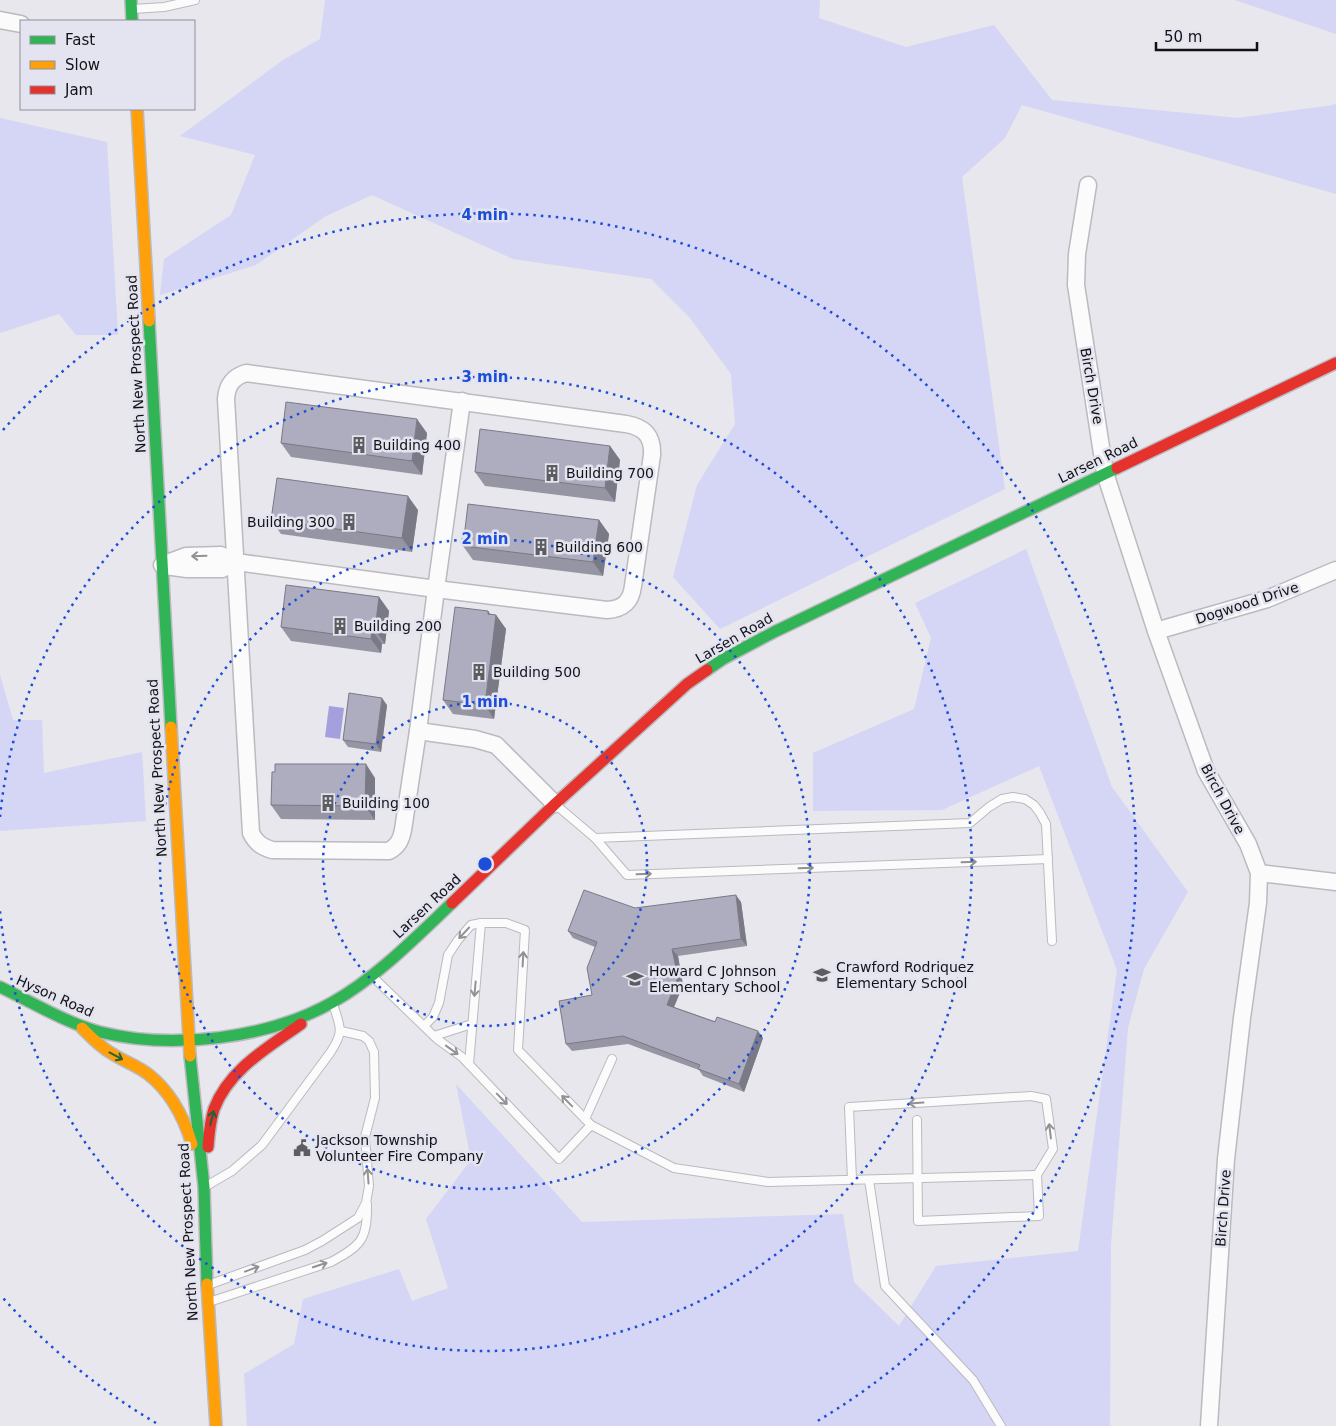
<svg xmlns="http://www.w3.org/2000/svg" width="1336" height="1426" font-family="'DejaVu Sans',sans-serif">
<style>
.green{fill:#d5d5f5}
.water{fill:#a3a0dd}
.lines{fill:none;stroke-linecap:round;stroke-linejoin:round}
.lane-casing{stroke:#bababf;stroke-width:10}
.street-casing{stroke:#bababf;stroke-width:19}
.fast-casing{stroke:#bababf;stroke-width:14}
.slow-casing{stroke:#bababf;stroke-width:14}
.jam-casing{stroke:#bababf;stroke-width:14}
.lane{stroke:#fbfbfc;stroke-width:8}
.street{stroke:#fbfbfc;stroke-width:16}
.fast{stroke:#30b455;stroke-width:11}
.slow{stroke:#ff9f0a;stroke-width:11}
.jam{stroke:#e5322d;stroke-width:11}
.wall{fill:#9695a4}
.shaded-wall{fill:#7a7986}
.building{fill:#aeadbf;stroke:#7a7986}
.oneway{stroke:#929294}
.oneway2{stroke:#216336}
.ring{fill:none;stroke:#1d4ed8;stroke-width:2.5;stroke-dasharray:2.5 5}
.labels{text-anchor:middle;dominant-baseline:central;stroke-width:5;stroke-linejoin:round;paint-order:stroke}
.street-label{font-size:14px;fill:#121216;stroke:#e4e4f0}
.poi-label{font-size:14px;fill:#121216;stroke:#e4e4f0;text-anchor:start}
.centre{fill:#1d4ed8;stroke:#e4e4f0;stroke-width:2.5}
.ring-label{font-size:15px;text-anchor:middle;font-weight:bold;fill:#1d4ed8;stroke:#e4e4f0;stroke-width:5;stroke-linejoin:round;paint-order:stroke}
</style>
<rect width="100%" height="100%" fill="#e7e7ed"/>
<g class="green">
<path d="M325 0H820L819 18 906 47 994 25 1052 100 1238 118 1333 105 1336 103V194L1022 105 1005 138 962 177 1005 489 720 629 673 577 697 485 735 424 731 374 690 318 651 279 513 259 372 195 326 216 256 265 160 295 164 259 231 215 255 155 180 136 283 60 320 39Z"/>
<path d="M1235 0H1336V34Z"/>
<path d="M0 118 107 142 118 335H76L59 314 0 333Z"/>
<path d="M1026 549 1112 787 1188 892 1144 969 1128 1028 1111 1245 1110 1426H247L244 1374 294 1344 303 1299 399 1269 412 1301 448 1288 426 1219 471 1160 456 1084 582 1222 843 1214 854 1282 899 1326 936 1266 1078 1251 1117 970 1039 766 942 810 813 811V753L914 709 931 638 915 603Z"/>
<path d="M0 675 13 720H42L44 773 142 752 146 821 0 831Z"/>
</g>
<path class="water" d="M329 706 344 708 340 739 325 737Z"/>
<g class="lines">
<g class="lane-casing">
<g id="lane">
<path d="M133 9 164 7 195 0"/>
<path d="M556 805 595 838 970 823 989 807 1002 799 1013 797 1025 799 1034 805 1040 813 1046 824 1052 941"/>
<path d="M595 838 627 875 1048 859"/>
<path d="M373 977 437 1039 462 1057 559 1159 591 1125 518 1050 525 930 506 923H481L471 925 458 940 448 955 439 1003 433 1017 424 1026"/>
<path d="M434 1036 472 1024"/>
<path d="M469 1064 481 923"/>
<path d="M585 1119 612 1059"/>
<path d="M591 1125 674 1168 768 1182 1037 1175"/>
<path d="M852 1180 849 1107 1031 1096 1046 1099 1053 1149 1037 1175 1039 1216 918 1221 917 1120"/>
<path d="M869 1180 885 1286 973 1380 1001 1426"/>
<path d="M208 1185 232 1171 262 1145 330 1053C345 1031 340 1027 333 1004"/>
<path d="M208 1285 305 1250 322 1241 358 1218 366 1203 369 1186 365 1137 375 1098 374 1052 369 1041 363 1036 341 1031"/>
<path d="M209 1302 331 1262C361 1246 368 1239 367 1204"/>
</g>
</g>
<g class="street-casing">
<g id="street">
<path d="M0 20 21 24"/>
<path d="M1088 185 1077 254 1076 285 1105 473 1156 631 1206 771 1248 844 1259 873 1258 903 1242 1018 1226 1159 1209 1426"/>
<path d="M246 373 626 424C644 427 653 436 652 455L633 586C631 602 623 609 607 610L436 589 418 731 403 830C401 840 398 846 389 851L272 850C262 847 256 843 251 833L226 399C227 385 233 377 246 373Z"/>
<path d="M162 565 186 556 221 555 236 562 436 589 462 401"/>
<path d="M165 566 187 569H222L236 562"/>
<path d="M1156 631 1267 599 1336 570"/>
<path d="M418 731 475 739 496 745 555 804"/>
<path d="M1259 873 1336 882"/>
</g>
</g>
<g class="fast-casing">
<g id="fast">
<path d="M131 0 132 21"/>
<path d="M149 321 171 727"/>
<path d="M707 670 723 659 774 632 1117 468"/>
<path d="M0 987C32 1002 66 1023 100 1032 172 1050 268 1039 333 1002 377 977 415 938 452 903"/>
<path d="M190 1056 204 1187 207 1284"/>
</g>
</g>
<g class="slow-casing">
<g id="slow">
<path d="M137 109 149 321"/>
<path d="M171 727 190 1056"/>
<path d="M82 1028C91 1037 99 1046 111 1053 123 1061 136 1065 148 1074 170 1091 184 1118 192 1144"/>
<path d="M207 1284 216 1426"/>
</g>
</g>
<g class="jam-casing">
<g id="jam">
<path d="M1117 468 1336 363"/>
<path d="M452 903 555 804 687 684 707 670"/>
<path d="M208 1147C209 1134 210 1121 214 1109 229 1069 269 1047 301 1024"/>
</g>
</g>
<use href="#lane" class="lane"/>
<use href="#street" class="street"/>
<use href="#fast" class="fast"/>
<use href="#slow" class="slow"/>
<use href="#jam" class="jam"/>
</g>
<g class="wall">
<path d="M427 433 422 475 291 457 281 443Z"/>
<path d="M610 446 620 460 615 502 485 486 475 472Z"/>
<path d="M418 510 412 552 281 534 271 520Z"/>
<path d="M599 520 609 534 603 576 473 560 463 546Z"/>
<path d="M379 597 389 611 385 644H382L381 653 291 641 281 627Z"/>
<path d="M488 611 490 614 496 615 506 629 494 719 453 714 443 700Z"/>
<path d="M387 705 381 752 348 747 343 740Z"/>
<path d="M375 778V820L281 819 271 805Z"/>
<path d="M741 902 747 946 678 956 683 985 674 1007 763 1038 744 1092 703 1076 699 1070 628 1044 572 1051 566 1044 592 995 595 947 573 938 568 931 635 908Z"/>
</g>
<g class="shaded-wall">
<path d="M417 419 427 433 422 475 412 461Z"/>
<path d="M610 446 620 460 615 502 605 488Z"/>
<path d="M408 496 418 510 412 552 402 538Z"/>
<path d="M599 520 609 534 603 576 593 562Z"/>
<path d="M379 597 389 611 385 644 375 630Z"/>
<path d="M488 611 495 621 496 615 506 629 494 719 485 705Z"/>
<path d="M372 630 382 644 381 653 371 639Z"/>
<path d="M382 698 387 705 381 752 376 744Z"/>
<path d="M366 764 375 778V820L365 806Z"/>
<path d="M736 895 741 902 747 946 741 939Z"/>
<path d="M672 949 678 956 683 985 672 1012 667 1005Z"/>
<path d="M758 1031 763 1038 744 1092 739 1084Z"/>
</g>
<g class="building">
<path d="M286 402 417 419 412 461 281 443Z"/>
<path d="M480 429 610 446 605 488 475 472Z"/>
<path d="M277 478 408 496 402 538 271 520Z"/>
<path d="M468 504 599 520 593 562 463 546Z"/>
<path d="M286 585 379 597 375 630H372L371 639 281 627Z"/>
<path d="M455 607 488 611V614L496 615 485 705 443 700Z"/>
<path d="M349 693 382 698 376 744 343 740Z"/>
<path d="M275 764H366L365 806 271 805 272 772H275Z"/>
<path d="M584 890 635 908 736 895 741 939 672 949 678 977 667 1005 715 1022 717 1017 758 1031 739 1084 698 1069 700 1065 623 1036 566 1044 559 1001 592 995 587 968 597 942 568 931Z"/>
</g>
<defs><path id="oneway-shaft" d="M-6 0H5M1.5-3L5.5 0L1.5 3" fill="none" stroke-width="1.6" stroke-linecap="round" stroke-linejoin="round" transform="scale(1.25)"/></defs>
<g class="oneway">
<use href="#oneway-shaft" transform="translate(199 556) rotate(178)"/>
<use href="#oneway-shaft" transform="translate(969 862) rotate(-2)"/>
<use href="#oneway-shaft" transform="translate(806 868) rotate(-2)"/>
<use href="#oneway-shaft" transform="translate(644 874) rotate(-2)"/>
<use href="#oneway-shaft" transform="translate(464 933) rotate(133)"/>
<use href="#oneway-shaft" transform="translate(523 959) rotate(-87)"/>
<use href="#oneway-shaft" transform="translate(475 989) rotate(95)"/>
<use href="#oneway-shaft" transform="translate(452 1050) rotate(36)"/>
<use href="#oneway-shaft" transform="translate(502 1099) rotate(46)"/>
<use href="#oneway-shaft" transform="translate(567 1101) rotate(-134)"/>
<use href="#oneway-shaft" transform="translate(916 1103) rotate(176)"/>
<use href="#oneway-shaft" transform="translate(1050 1131) rotate(-97)"/>
<use href="#oneway-shaft" transform="translate(368 1176) rotate(-94)"/>
<use href="#oneway-shaft" transform="translate(320 1265) rotate(-18)"/>
<use href="#oneway-shaft" transform="translate(252 1269) rotate(-20)"/>
</g>
<g class="oneway2">
<use href="#oneway-shaft" transform="translate(116 1056) rotate(28)"/>
<use href="#oneway-shaft" transform="translate(212 1118) rotate(-76)"/>
</g>
<g class="ring">
<circle cx="485" cy="864" r="162"/>
<circle cx="485" cy="864" r="325"/>
<path d="M0 817A487 487 0 1 1 0 911"/>
<path d="M156 1423A649 649 0 0 1 3 1298M3 430A649 649 0 1 1 814 1423"/>
</g>
<defs>
<g id="building-bare" transform="scale(1.35)"><path d="M-4-6H4V6H1V3H-1V6H-4ZM-2.5-4.3h1.7v1.8h-1.7ZM.8-4.3h1.7v1.8H.8ZM-2.5-1h1.7V.8h-1.7ZM.8-1h1.7V.8H.8Z" fill="#5d5d61" stroke="#e4e4f0" stroke-width="2.5" paint-order="stroke"/></g>
<g id="school-bare" transform="scale(1.35)"><path d="M0-5L7-2L0 1L-7-2ZM-4 1L0 2.5L4 1V4Q0 6-4 4Z" fill="#5d5d61" stroke="#e4e4f0" stroke-width="2.5" paint-order="stroke"/></g>
<g id="civic-bare" transform="scale(1.35)"><path d="M-.6-6.5H3V-4.5H.6V-3L4-1V1h2V6H-6V1h2V-1L-.6-3ZM-1.2 2.5V6h2.4V2.5Z" fill="#5d5d61" stroke="#e4e4f0" stroke-width="2.5" paint-order="stroke"/></g>
</defs>
<g fill-rule="evenodd">
<use href="#building-bare" x="359" y="445"/>
<use href="#building-bare" x="552" y="473"/>
<use href="#building-bare" x="349" y="522"/>
<use href="#building-bare" x="541" y="547"/>
<use href="#building-bare" x="340" y="626"/>
<use href="#building-bare" x="479" y="672"/>
<use href="#building-bare" x="328" y="803"/>
<use href="#school-bare" x="822" y="975"/>
<use href="#school-bare" x="635" y="979"/>
<use href="#civic-bare" x="302" y="1148"/>
</g>
<g class="labels">
<g class="street-label">
<text transform="translate(136 364) rotate(-93)">North New Prospect Road</text>
<text transform="translate(1092 386) rotate(80)">Birch Drive</text>
<text transform="translate(1098 460) rotate(-26)">Larsen Road</text>
<text transform="translate(1247 603) rotate(-18)">Dogwood Drive</text>
<text transform="translate(734 638) rotate(-30)">Larsen Road</text>
<text transform="translate(157 768) rotate(-93)">North New Prospect Road</text>
<text transform="translate(1223 799) rotate(62)">Birch Drive</text>
<text transform="translate(427 906) rotate(-43)">Larsen Road</text>
<text transform="translate(55 996) rotate(24)">Hyson Road</text>
<text transform="translate(1223 1208) rotate(-86)">Birch Drive</text>
<text transform="translate(188 1232) rotate(-93)">North New Prospect Road</text>
</g>
<g class="poi-label">
<text x="373" y="445">Building 400</text>
<text x="566" y="473">Building 700</text>
<text x="335" y="522" text-anchor="end">Building 300</text>
<text x="555" y="547">Building 600</text>
<text x="354" y="626">Building 200</text>
<text x="493" y="672">Building 500</text>
<text x="342" y="803">Building 100</text>
<text x="836" y="967">Crawford Rodriquez<tspan x="836" dy="16">Elementary School</tspan></text>
<text x="649" y="971">Howard C Johnson<tspan x="649" dy="16">Elementary School</tspan></text>
<text x="316" y="1140">Jackson Township<tspan x="316" dy="16">Volunteer Fire Company</tspan></text>
</g>
</g>
<circle cx="485" cy="864" r="8" class="centre"/>
<g class="ring-label">
<text x="485" y="220">4 min</text>
<text x="485" y="382">3 min</text>
<text x="485" y="544">2 min</text>
<text x="485" y="707">1 min</text>
</g>
<rect x="20" y="20" width="175" height="90" fill="#e4e4f0" stroke="#909099"/>
<rect x="30" y="36" width="25" height="8" fill="#30b455" stroke="#909099"/>
<text x="65" y="45" font-size="15" fill="#121216">Fast</text>
<rect x="30" y="61" width="25" height="8" fill="#ff9f0a" stroke="#909099"/>
<text x="65" y="70" font-size="15" fill="#121216">Slow</text>
<rect x="30" y="86" width="25" height="8" fill="#e5322d" stroke="#909099"/>
<text x="65" y="95" font-size="15" fill="#121216">Jam</text>
<path d="M1156 42v8h101v-8" fill="none" stroke="#121216" stroke-width="2.5"/>
<text x="1164" y="42" font-size="15" fill="#121216" stroke="#e4e4f0" stroke-width="4" paint-order="stroke">50 m</text>
</svg>
